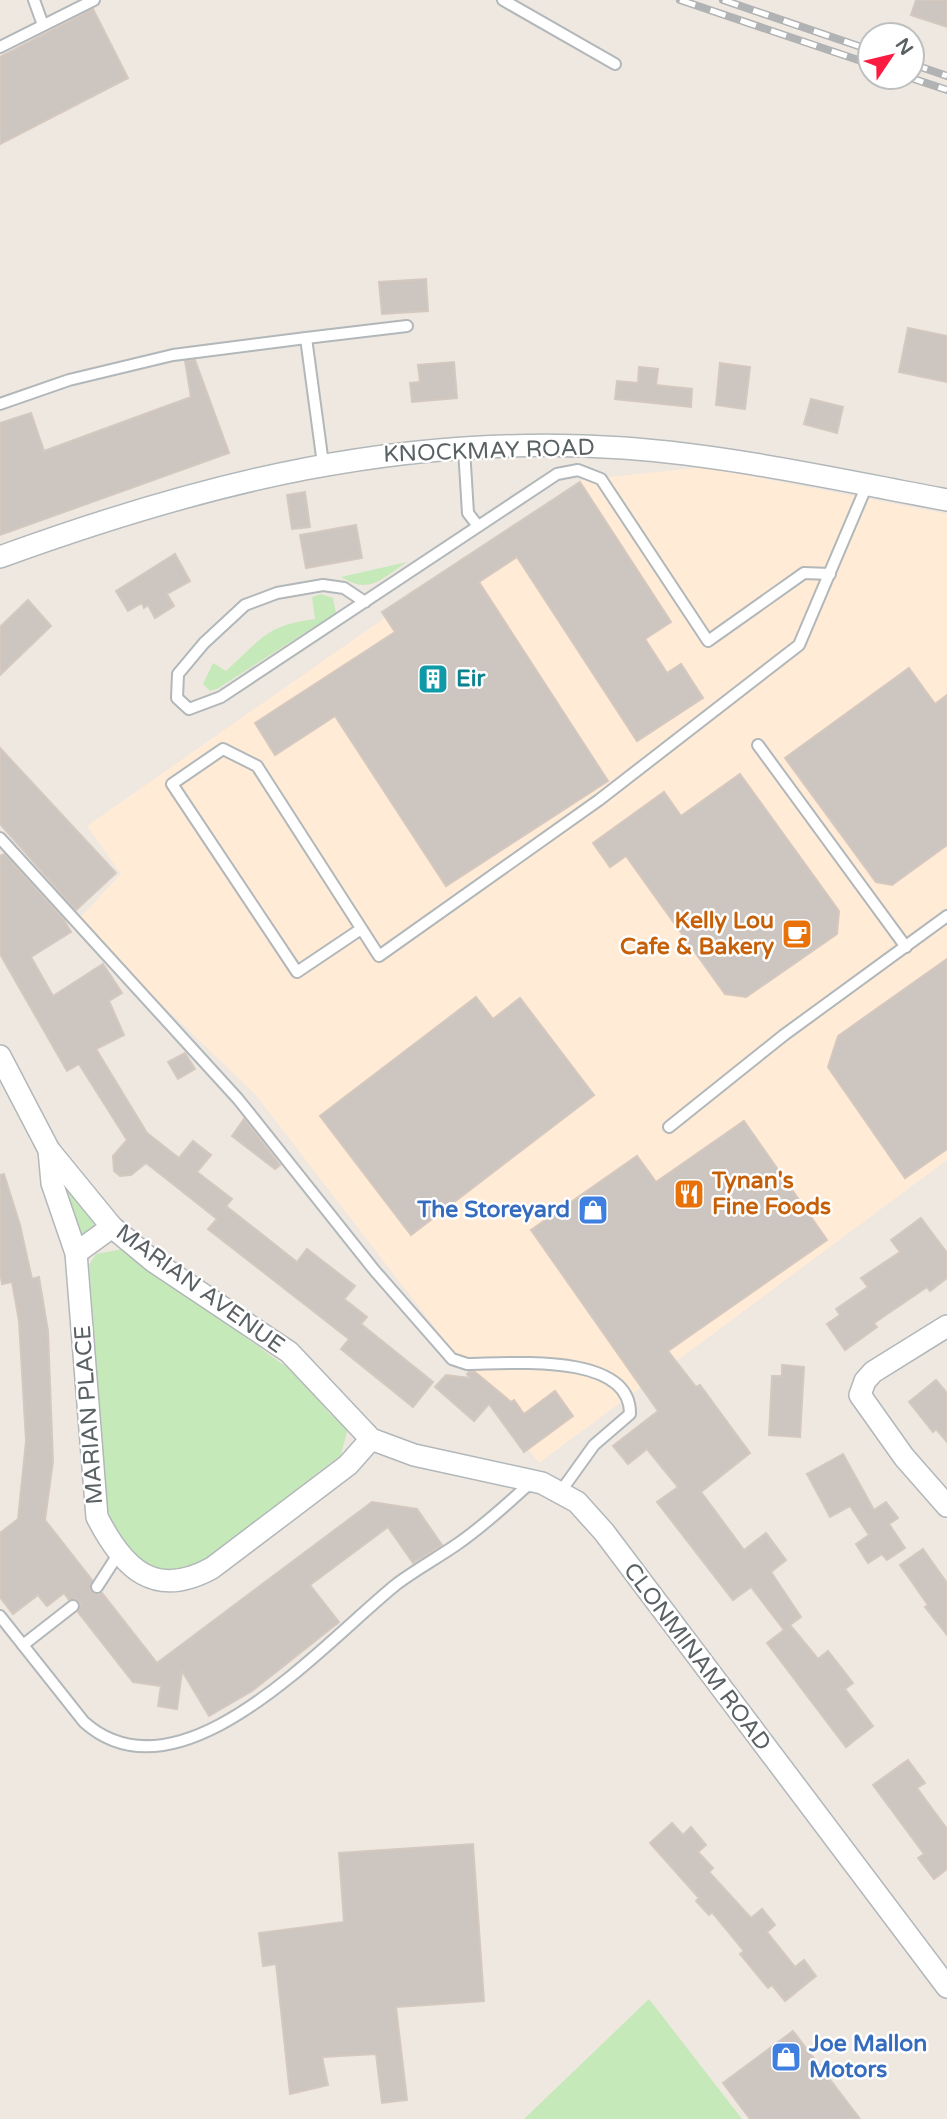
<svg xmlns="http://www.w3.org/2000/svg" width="947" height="2119" font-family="'Varela Round',sans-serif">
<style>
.commercial{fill:#ffebd6}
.green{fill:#c6e9ba}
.building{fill:#ccc5c0;stroke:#d4c8bf;stroke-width:2}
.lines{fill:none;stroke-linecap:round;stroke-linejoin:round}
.service-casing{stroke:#b2b7ba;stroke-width:14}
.minor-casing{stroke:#b2b7ba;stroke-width:24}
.service{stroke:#fff;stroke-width:10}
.minor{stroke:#fff;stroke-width:21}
.rail-casing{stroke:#b1b2b3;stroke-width:8}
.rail{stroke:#fff;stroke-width:5;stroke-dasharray:16;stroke-linecap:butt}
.labels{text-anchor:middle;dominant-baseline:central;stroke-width:5;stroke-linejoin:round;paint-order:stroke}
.street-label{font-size:23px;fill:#5a6164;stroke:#fff}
.culture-label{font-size:23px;font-weight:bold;fill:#0d838f;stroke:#fff;text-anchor:start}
.food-label{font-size:23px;font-weight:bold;fill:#c56008;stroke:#fff;text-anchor:end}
.shop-label{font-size:23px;font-weight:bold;fill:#366cbe;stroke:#fff;text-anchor:end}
</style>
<rect width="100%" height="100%" fill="#efe8e1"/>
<path class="commercial" d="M704 467 947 514V1160L539 1463 255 1094 76 922 121 874 87 826 582 480Z"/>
<g class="green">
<path d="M407 562C381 579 370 595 341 577Z"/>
<path d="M321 594 333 598 336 613 217 689 210 691 203 684 213 663 226 671C260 641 265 625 315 619L312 597Z"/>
<path d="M67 1189 95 1225 89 1234 77 1238 62 1191Z"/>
<path d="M123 1249 299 1376 330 1414 348 1428 341 1455 209 1557C159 1587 127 1562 108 1511 99 1489 103 1456 101 1431 98 1376 93 1321 89 1265L96 1254Z"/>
<path d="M649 1999 742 2119H524Z"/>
</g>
<g class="building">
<path d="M916 0H947V27L911 15Z"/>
<path d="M93 9 128 78 0 144V57Z"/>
<path d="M426 279 428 311 382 314 379 282Z"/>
<path d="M908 328 947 336V382L899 372Z"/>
<path d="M195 360 229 453 0 535V423L31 413 44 451 191 397 185 361Z"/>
<path d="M454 362 457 398 412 402 410 383 420 382 418 365Z"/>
<path d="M720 363 750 367 745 409 716 405Z"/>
<path d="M639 367 658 369 656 385 692 389 691 407 615 399 617 381 638 383Z"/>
<path d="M811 399 843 407 837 433 804 424Z"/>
<path d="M580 482 671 622 645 639 667 673 681 664 703 698 637 741 517 557 479 582 608 781 446 886 335 716 275 755 255 723 395 632 382 612Z"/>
<path d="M305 492 310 527 292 529 287 495Z"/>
<path d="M356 525 362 558 306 568 300 535Z"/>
<path d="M175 554 190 581 167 594 174 606 155 618 148 605 144 608 142 603 128 611 116 591Z"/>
<path d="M28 600 51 626 0 675V627Z"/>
<path d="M909 668 935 704 947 695V845L892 885 876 882 785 758Z"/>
<path d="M0 748 116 873 76 910 0 824Z"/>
<path d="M740 774 839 911 837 934 746 997 725 994 626 856 610 867 593 843 664 792 681 816Z"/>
<path d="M4 854 64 920 71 932 31 957 53 996 103 964 122 993 109 1001 124 1035 96 1049 147 1133 179 1158 193 1141 211 1155 197 1172 232 1199 226 1206 297 1262 307 1249 355 1286 344 1299 367 1317 361 1324 433 1382 413 1407 341 1349 349 1339 208 1229 217 1219 164 1177 146 1163 131 1175 120 1176 114 1171 113 1156 127 1140 79 1064 67 1071 0 954V856Z"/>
<path d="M947 959V1149L905 1178 828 1067 838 1036Z"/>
<path d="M476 997 493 1019 520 998 594 1095 411 1235 320 1116Z"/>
<path d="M185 1053 195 1069 178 1079 168 1062Z"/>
<path d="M244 1119 280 1165 275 1169 232 1136Z"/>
<path d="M744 1121 827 1240 668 1351 696 1387 700 1385 750 1453 701 1492 744 1550 766 1533 786 1560 771 1572 801 1617 790 1625 818 1659 828 1651 853 1683 845 1689 873 1726 846 1747 767 1643 784 1630 751 1587 733 1600 657 1502 678 1487 647 1449 628 1464 613 1446 658 1411 531 1230 637 1156 656 1182Z"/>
<path d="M4 1174 20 1225 32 1279 39 1277 48 1331 53 1461 45 1520 92 1580 90 1591 96 1595 102 1593 157 1663 372 1502 417 1509 442 1545 413 1563 388 1527 310 1585 339 1622 252 1691 209 1716 182 1671 177 1709 158 1706 161 1686 133 1682 78 1612 81 1604 77 1599 69 1600 64 1593 47 1606 38 1595 13 1614 0 1597V1533L18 1519 26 1441 19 1321 12 1282 2 1284 0 1270V1175Z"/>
<path d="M921 1218 947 1253V1278L930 1291 927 1287 874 1323 877 1327 845 1350 827 1324 840 1315 836 1309 868 1287 861 1278 900 1252 891 1240Z"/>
<path d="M782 1365 804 1367 800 1437 769 1435 772 1376H782Z"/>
<path d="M469 1372H475L511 1402 514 1400 524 1414 555 1391 573 1416 524 1452 489 1404 474 1421 435 1387 446 1375 470 1378 467 1374Z"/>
<path d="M936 1380 947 1393V1442L936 1429 933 1432 909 1402Z"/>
<path d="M843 1454 874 1510 886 1502 898 1518 889 1524 905 1548 887 1560 882 1554 868 1563 856 1544 869 1535 850 1506 830 1517 807 1474Z"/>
<path d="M923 1549 947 1583V1635L925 1607 928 1605 900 1565Z"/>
<path d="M908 1760 925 1783 917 1788 947 1829V1869L934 1879 918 1858 924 1854 873 1785Z"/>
<path d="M672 1823 683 1835 691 1827 706 1845 698 1852 713 1868 709 1872 751 1918 762 1909 775 1925 767 1932 795 1967 804 1960 816 1976 785 2001 772 1985 768 1988 740 1954 744 1951 712 1912 709 1915 696 1901 699 1898 650 1843Z"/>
<path d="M473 1844 484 2001 396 2007 407 2100 382 2103 376 2054 322 2057 328 2085 290 2094 276 1964 263 1966 259 1933 344 1922 339 1853Z"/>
<path d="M793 2031 860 2119H750L723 2083Z"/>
</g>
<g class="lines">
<g class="service-casing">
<g id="service">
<path d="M34 0 43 25"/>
<path d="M503 0 615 64"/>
<path d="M0 47 94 0"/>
<path d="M306 338 407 326"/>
<path d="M0 404 69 380 173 355 306 338 323 464"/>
<path d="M464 449 468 513 478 526"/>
<path d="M365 602 344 588 323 585 277 593 245 605 204 643 178 674 177 698 189 709 221 697 557 474 578 470 601 479 708 641 804 573 830 574"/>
<path d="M758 745 906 947"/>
<path d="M0 838 238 1099 375 1271 452 1359 467 1364C507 1364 631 1351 630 1414L594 1445 561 1491"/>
<path d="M361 929 297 972 172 784 223 749 257 766 379 956 599 800 799 645 867 485"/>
<path d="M669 1127 784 1035 947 916"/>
<path d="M97 1587 119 1553"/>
<path d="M0 1616 84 1722C181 1809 327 1639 398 1583 417 1569 437 1558 456 1545 481 1528 504 1507 526 1487L536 1484"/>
<path d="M23 1645 73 1606"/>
</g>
</g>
<g class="minor-casing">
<g id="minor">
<path d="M0 557C206 482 402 433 624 448 733 456 840 480 947 500"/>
<path d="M0 1056 49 1150 112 1227 153 1261 289 1352 371 1439 414 1455 542 1483 577 1502 604 1532 947 1987"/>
<path d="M49 1150 52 1183 76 1253 97 1517C123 1568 154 1600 212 1568L348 1465 371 1439"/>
<path d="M76 1253 112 1227"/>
<path d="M947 1326 873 1372 865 1381 860 1395 904 1457 947 1506"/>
</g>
</g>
<use href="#service" class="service"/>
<use href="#minor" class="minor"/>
<g class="rail-casing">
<g id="rail">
<path d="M680 0 870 64"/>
<path d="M723 0 870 50"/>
<path d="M912 64 947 76"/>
<path d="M908 77 947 90"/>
</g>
</g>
<use href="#rail" class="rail"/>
</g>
<defs>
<g id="building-square" transform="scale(1.575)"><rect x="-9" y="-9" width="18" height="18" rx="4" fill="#0f9aa8" stroke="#fff"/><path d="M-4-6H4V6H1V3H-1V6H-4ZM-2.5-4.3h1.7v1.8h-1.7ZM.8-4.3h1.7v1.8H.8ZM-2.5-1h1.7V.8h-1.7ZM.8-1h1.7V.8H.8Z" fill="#fff"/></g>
<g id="cafe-square" transform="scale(1.575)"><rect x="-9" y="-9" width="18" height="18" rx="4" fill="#e8710a" stroke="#fff"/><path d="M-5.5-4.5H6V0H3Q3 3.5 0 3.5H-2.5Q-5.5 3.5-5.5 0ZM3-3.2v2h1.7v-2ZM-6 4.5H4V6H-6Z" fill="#fff"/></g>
<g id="restaurant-square" transform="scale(1.575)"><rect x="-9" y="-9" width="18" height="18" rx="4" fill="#e8710a" stroke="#fff"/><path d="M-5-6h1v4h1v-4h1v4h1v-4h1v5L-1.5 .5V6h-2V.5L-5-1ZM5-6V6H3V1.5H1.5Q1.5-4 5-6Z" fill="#fff"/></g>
<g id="shop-square" transform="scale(1.575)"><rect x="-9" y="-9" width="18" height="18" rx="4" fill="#3f7fe0" stroke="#fff"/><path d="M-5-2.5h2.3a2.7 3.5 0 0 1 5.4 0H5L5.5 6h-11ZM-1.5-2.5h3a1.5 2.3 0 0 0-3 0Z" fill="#fff"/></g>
</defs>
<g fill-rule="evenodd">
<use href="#building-square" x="433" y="679"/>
<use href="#cafe-square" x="797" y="934"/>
<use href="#restaurant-square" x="689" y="1194"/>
<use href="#shop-square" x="593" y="1210"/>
<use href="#shop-square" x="786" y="2057"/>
</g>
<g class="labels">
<g class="street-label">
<text transform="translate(489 451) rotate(-2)">KNOCKMAY ROAD</text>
<text transform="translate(200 1289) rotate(36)">MARIAN AVENUE</text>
<text transform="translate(89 1415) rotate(-94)">MARIAN PLACE</text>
<text transform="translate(697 1657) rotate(53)">CLONMINAM ROAD</text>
</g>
<g class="culture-label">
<text x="456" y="679">Eir</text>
</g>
<g class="food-label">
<text x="774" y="921">Kelly Lou<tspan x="774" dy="26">Cafe &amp; Bakery</tspan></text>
<text x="712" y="1181" text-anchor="start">Tynan's<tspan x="712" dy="26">Fine Foods</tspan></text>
</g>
<g class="shop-label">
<text x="570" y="1210">The Storeyard</text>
<text x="809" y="2044" text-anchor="start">Joe Mallon<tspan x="809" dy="26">Motors</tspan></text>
</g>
</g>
<g transform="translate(891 56) rotate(55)"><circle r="33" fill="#ffffff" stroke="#bdc0c1" stroke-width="2"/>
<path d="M0-5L12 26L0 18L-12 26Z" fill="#fc1a40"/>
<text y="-10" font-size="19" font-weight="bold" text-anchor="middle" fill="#5a6164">N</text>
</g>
</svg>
